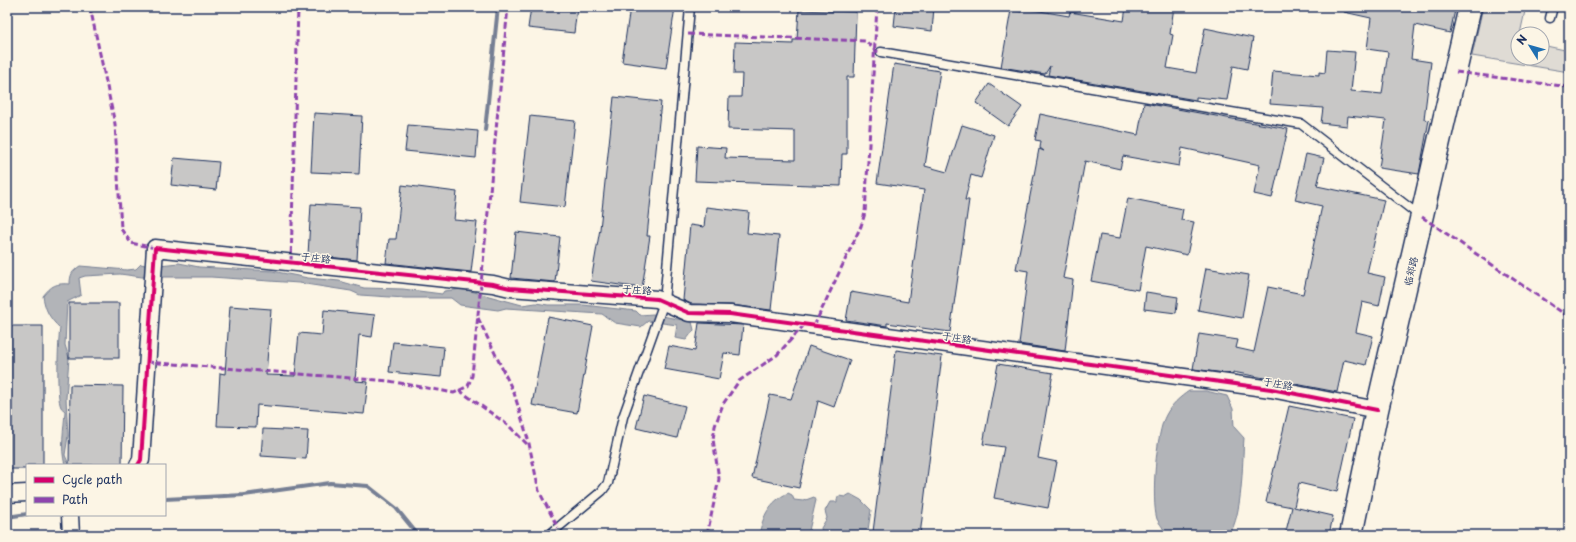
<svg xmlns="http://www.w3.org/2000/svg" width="1576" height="542" font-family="'Playpen Sans','LXGW WenKai TC',sans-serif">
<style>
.green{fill:#dfdbd4;stroke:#7d8599}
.water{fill:#b2b4b8;stroke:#767f94}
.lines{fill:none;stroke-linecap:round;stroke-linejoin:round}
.stream{stroke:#767f94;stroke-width:4}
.building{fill:#c8c7c6;stroke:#1b2f5e}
.service-casing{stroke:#1b2f5e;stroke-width:11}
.minor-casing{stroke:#1b2f5e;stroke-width:19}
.secondary-casing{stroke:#1b2f5e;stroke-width:25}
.service{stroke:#fcf5e5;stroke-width:8}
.minor{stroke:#fcf5e5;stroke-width:16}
.secondary{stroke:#fcf5e5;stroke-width:22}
.quiet{stroke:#8e44ad;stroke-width:3;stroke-dasharray:6 3;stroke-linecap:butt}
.cycleway-casing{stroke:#fcf5e5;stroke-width:6}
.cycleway{stroke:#d6006c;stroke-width:4}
.labels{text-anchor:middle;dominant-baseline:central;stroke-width:3;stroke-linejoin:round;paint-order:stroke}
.street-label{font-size:10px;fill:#1b2f5e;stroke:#fcf5e5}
</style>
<rect width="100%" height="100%" fill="#fcf5e5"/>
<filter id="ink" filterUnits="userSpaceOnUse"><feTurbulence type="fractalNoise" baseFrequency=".025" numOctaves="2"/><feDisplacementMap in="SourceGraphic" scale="8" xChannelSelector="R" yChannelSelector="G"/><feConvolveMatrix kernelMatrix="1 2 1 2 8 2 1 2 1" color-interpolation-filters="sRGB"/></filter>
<g filter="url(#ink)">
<path class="green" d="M1483 7H1504L1525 11 1520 34H1518V58H1542V45L1569 51V72L1472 56Z"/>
<g class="water">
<path d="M179 263 199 267 272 271 308 278 339 281 364 288 403 289 442 294 444 291 463 289 522 305 536 303 548 305H583L636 311 640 315 653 314 692 322 694 330 686 340 675 338 677 325 648 321 641 327 615 323 602 314 506 308 498 310 460 305 451 298H405L360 295 351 291 299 283 211 277H142L120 274 85 276 79 278 81 295 67 302 65 345 69 358 66 398 68 436 65 455 69 465H65C60 447 64 430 65 411 64 410 61 408 61 407 56 398 58 340 60 328 50 319 45 310 43 296 52 285 56 283 70 284 70 275 72 271 80 266L127 270 136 269 141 264 149 266Z"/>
<path d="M1189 391H1206L1227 396 1233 409 1234 427 1244 438C1242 464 1243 514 1229 535H1165C1164 527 1160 525 1157 519 1151 500 1156 432 1166 415 1171 405 1180 397 1189 391Z"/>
<path d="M788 493 792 495 794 500 803 501 814 497 816 500 808 535H759C763 516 769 502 788 493Z"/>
<path d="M850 494 861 500 871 510 868 530 871 535H822L821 528 827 518 825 511 830 502H837V499L839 496 845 497Z"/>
</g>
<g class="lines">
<g class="stream">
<path d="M485 130 498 7"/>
<path d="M165 499 244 495 330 483 368 486 396 508 418 535"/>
<path d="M7 517 27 514"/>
</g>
</g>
<g class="building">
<path d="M531 7H577L574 33 528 28Z"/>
<path d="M630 7H675L666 68 622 62Z"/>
<path d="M896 7H934L932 31 894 26Z"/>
<path d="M1126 7H1174L1170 34 1173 35 1167 68 1196 73 1205 28 1253 38 1247 69 1233 66 1227 100 1196 97V100L1048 75 1050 66 1045 74 1001 67 1011 10 1021 12 1022 8 1069 16 1070 12 1124 21Z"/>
<path d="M1345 7H1438L1455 10 1450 33 1415 25 1411 59 1431 62 1424 119 1429 120 1419 174 1379 168 1386 120 1348 116 1347 126 1321 123 1323 108 1270 104 1273 71 1319 75V72L1325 73 1327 50 1355 52 1351 91 1382 94 1388 52 1367 49 1371 18 1344 12Z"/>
<path d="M799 10 856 12 854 77H847V154H842L841 186 695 181 697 146 726 148 725 158 795 160V131L728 129 729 97H741L742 74H734L735 42 793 44V40H797Z"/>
<path d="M894 64 940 71 925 166 947 172 962 125 994 135 981 178 971 175 965 200H969L950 332 887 323V326L846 320 851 292 908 302 924 190 877 183Z"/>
<path d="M989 84 1022 107 1008 126 976 103Z"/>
<path d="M614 97 661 102 647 236H650L642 288 591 281 600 229Z"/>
<path d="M1144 103 1288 129 1272 198 1254 194 1260 165 1182 148 1179 166 1123 156 1120 169 1085 161 1063 278 1073 280 1065 351 1019 344 1028 271 1016 269 1039 149 1044 151 1040 148 1041 141 1035 140 1040 114 1138 135Z"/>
<path d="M314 113 362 116 359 174 311 172Z"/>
<path d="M530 116 575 121 565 207 520 202Z"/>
<path d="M408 125 478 131 476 158 405 151Z"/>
<path d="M1306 154 1324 158 1317 186 1384 200 1367 273 1385 277 1379 306 1362 302 1356 332 1373 336 1366 365 1344 360 1337 392 1233 372V374L1193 369 1199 334 1238 340 1236 348 1254 352 1268 287 1303 294 1322 206 1295 200Z"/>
<path d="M174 158 219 162 216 190 171 185Z"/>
<path d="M402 185 457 192 454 220 477 222 471 272 386 263 389 239H396Z"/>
<path d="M1128 198 1183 209 1181 220 1194 222 1187 255 1146 246 1138 290 1091 281 1100 235 1120 238Z"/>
<path d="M311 204 360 207 357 260 308 255Z"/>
<path d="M706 207 749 212 747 233 779 236 771 310 731 305 691 304 683 300 690 225 704 227Z"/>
<path d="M516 232 560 237 555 282 511 278Z"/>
<path d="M1206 268 1249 275 1242 318 1198 310Z"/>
<path d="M1146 292 1178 297 1176 313 1144 309Z"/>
<rect x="69" y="303" width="50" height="55"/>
<path d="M230 306 271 309 266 375 295 376 299 333 322 335 324 310 375 315 372 337 359 335 355 381 368 382 364 414 257 405 256 427 217 426 220 373 225 374Z"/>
<path d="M548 317 593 326 577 413 532 405Z"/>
<path d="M699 323 743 325 740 355 724 353 719 379 664 369 669 346 695 351Z"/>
<path d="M7 326H43V465H27V469H7Z"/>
<path d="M393 342 444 347 441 377 389 372Z"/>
<path d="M809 346 850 360 834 407 818 401 799 488 752 478 770 395 791 399Z"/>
<path d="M896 350 942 356 920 535H895L873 532Z"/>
<path d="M998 364 1053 373 1038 458 1057 462 1048 508 994 498 1004 447 983 444Z"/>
<path d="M70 385 123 386 122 465H69Z"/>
<path d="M644 396 685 406 677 438 636 428Z"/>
<path d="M1289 406 1353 419 1337 492 1299 483 1294 507 1333 516 1329 535H1285L1292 507 1266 502Z"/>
<path d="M263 429 308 431 306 459 261 456Z"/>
</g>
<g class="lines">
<g class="service-casing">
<g id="service">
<path d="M1550 18 1553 7"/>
<path d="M881 52 1301 124 1420 216"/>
<path d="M549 535 602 491 608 483 623 417 664 302 690 7"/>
</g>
</g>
<g class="minor-casing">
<g id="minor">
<path d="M138 465 141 460 155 248 493 284 510 288 657 299 689 313 730 314 1271 389 1377 410"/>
<path d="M7 494 27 493"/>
<path d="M70 515 71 535"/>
</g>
</g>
<g class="secondary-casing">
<path id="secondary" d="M1351 535 1377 410 1470 7"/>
</g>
<use href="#service" class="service"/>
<use href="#minor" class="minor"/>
<use href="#secondary" class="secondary"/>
<g class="quiet">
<path d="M90 7 115 124 121 229 131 243 155 248"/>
<path d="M688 34 866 41 875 51 881 52"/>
<path d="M1456 72 1569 87"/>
<path d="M1422 217 1569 317"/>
<path d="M291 262 298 7"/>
<path d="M478 318 514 393 528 439 539 491 558 528"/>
<path d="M814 326 861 226 865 213 877 7"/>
<path d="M147 362 389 381 454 393 468 386 472 376 508 7"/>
<path d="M459 390 508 425 528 445"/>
<path d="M707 535 719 479 713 439 715 426 723 404 739 381 777 355 805 324"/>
</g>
<g class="cycleway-casing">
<path id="cycleway" d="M138 465 141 460 155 248 493 284 510 288 657 299 689 313 730 314 1271 389 1377 410"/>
</g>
<use href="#cycleway" class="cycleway"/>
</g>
</g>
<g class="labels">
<g class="street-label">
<text transform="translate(316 257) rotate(6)">于庄路</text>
<text transform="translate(1410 271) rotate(-77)">临郑路</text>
<text transform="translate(637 289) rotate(4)">于庄路</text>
<text transform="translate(957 337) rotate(8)">于庄路</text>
<text transform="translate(1278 383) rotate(10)">于庄路</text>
</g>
</g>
<rect width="1576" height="542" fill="none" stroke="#fcf5e5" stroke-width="24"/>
<rect x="12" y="12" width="1552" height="518" fill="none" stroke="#1b2f5e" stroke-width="1.5" filter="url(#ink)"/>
<rect x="26" y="464" width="140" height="52" fill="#fcf5e5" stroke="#a2a6af"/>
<rect x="34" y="477" width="20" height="6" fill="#d6006c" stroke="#a2a6af"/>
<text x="62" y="484" font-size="12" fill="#1b2f5e">Cycle path</text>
<rect x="34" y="497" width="20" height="6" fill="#8e44ad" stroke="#a2a6af"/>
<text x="62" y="504" font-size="12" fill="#1b2f5e">Path</text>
<g transform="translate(1530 46) rotate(307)"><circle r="19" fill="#fcf5e5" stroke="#a2a6af"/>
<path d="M0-3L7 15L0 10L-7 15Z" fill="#1f6fb2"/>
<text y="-6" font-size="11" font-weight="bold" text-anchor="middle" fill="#1b2f5e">N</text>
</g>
</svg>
